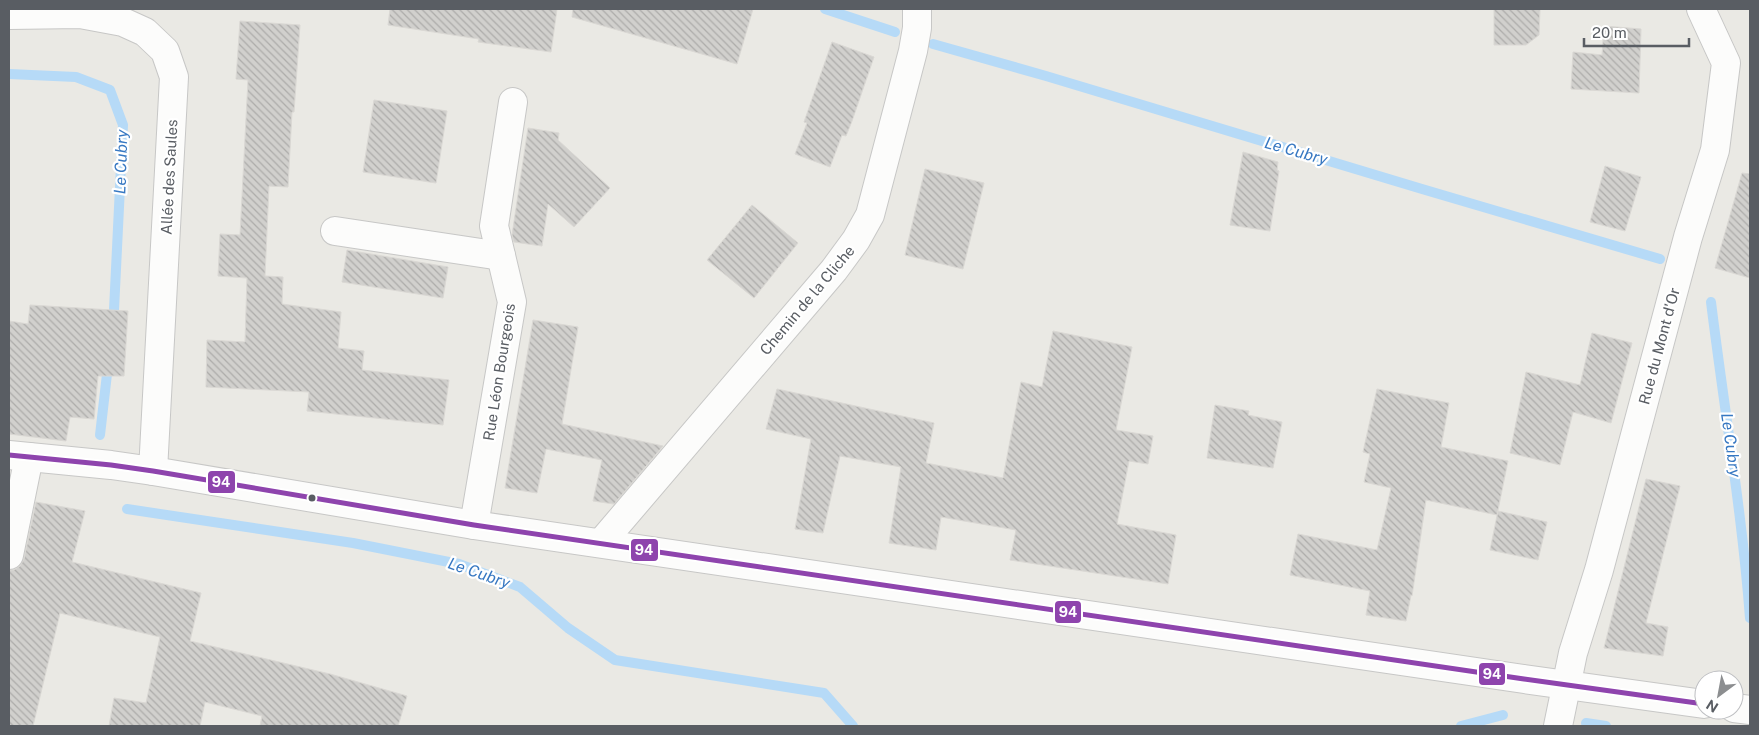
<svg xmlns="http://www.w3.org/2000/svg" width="1759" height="735" font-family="'Public Sans',sans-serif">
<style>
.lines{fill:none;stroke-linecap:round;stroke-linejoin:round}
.stream{stroke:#b6daf7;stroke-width:10}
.building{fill:url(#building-back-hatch);stroke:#dad8d4}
.minor-casing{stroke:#c7c7c6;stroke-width:30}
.minor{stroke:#fcfcfb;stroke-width:28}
.bus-1-casing{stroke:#fff;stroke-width:9}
.bus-1{stroke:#8e44ad;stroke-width:5}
.bus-dot{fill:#595d63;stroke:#fff;stroke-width:2}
.labels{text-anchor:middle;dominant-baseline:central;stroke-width:4.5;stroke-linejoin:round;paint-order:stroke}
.street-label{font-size:15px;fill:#595d63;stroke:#fff}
.water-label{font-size:16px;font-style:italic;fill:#3778c2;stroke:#fff}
.line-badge{stroke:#fff;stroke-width:2}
.badge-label{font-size:14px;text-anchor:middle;font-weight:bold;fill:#fff}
</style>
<defs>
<pattern id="building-back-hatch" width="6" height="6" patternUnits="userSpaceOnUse" patternTransform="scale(1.25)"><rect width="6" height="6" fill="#d1d0cd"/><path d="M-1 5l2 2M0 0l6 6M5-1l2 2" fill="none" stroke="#adacaa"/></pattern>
</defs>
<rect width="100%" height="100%" fill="#eae9e4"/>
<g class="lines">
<g class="stream">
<path d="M825 9 895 32"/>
<path d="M933 44 1046 76 1422 189 1660 259"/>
<path d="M9 74 76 77 110 90 123 125 114 310"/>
<path d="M1711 302C1724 408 1742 512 1750 618"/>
<path d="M100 435 107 374"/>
<path d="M127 509 353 543 459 564 520 587 568 628 615 660 824 693 853 726"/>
<path d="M1586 723 1606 726"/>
<path d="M1461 726 1503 715"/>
</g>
</g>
<g class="building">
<path d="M390 9H557L551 52 478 42 479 39 388 25Z"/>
<path d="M573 9H753L737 64 572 17Z"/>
<path d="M1494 9H1540L1539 35 1526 45H1494Z"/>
<path d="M240 21 300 25 294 112H292L288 187 269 186 265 276 283 277 282 304 341 312 338 348 364 351 362 370 449 380 443 425 307 411 309 392 206 387 207 340 245 342 247 278 218 276 220 234 240 235 248 80 236 79Z"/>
<path d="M1604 26 1641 29 1639 93 1571 89 1573 52 1602 55Z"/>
<path d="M832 42 874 57 852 121 846 136 842 135 830 167 795 154 807 123 804 122Z"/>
<path d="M374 100 447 111 436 183 363 172Z"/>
<path d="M528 128 559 133 558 140 610 188 574 227 548 204 542 246 514 242 512 235Z"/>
<path d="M1243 152 1278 162 1277 170 1279 171 1270 231 1230 225Z"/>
<path d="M1605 166 1641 177 1625 231 1590 222Z"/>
<path d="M925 169 984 183 963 269 905 255Z"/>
<path d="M1742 173 1750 174V278L1715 268Z"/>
<path d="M752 205 798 243 754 298 707 260Z"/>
<path d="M347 250 448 267 443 298 342 282Z"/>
<path d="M30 305 128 311 124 376H98L94 419 70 417 66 441 9 434V321L28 324Z"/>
<path d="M533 320 578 327 562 424 663 446 614 504 593 501 602 460 546 449 537 493 505 488Z"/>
<path d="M1053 331 1132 347 1116 430 1153 436 1148 464 1129 461 1117 524 1176 535 1168 584 1010 560 1016 530 941 517 936 550 889 543 901 467 840 456 823 533 795 529 811 439 766 429 777 389 934 423 926 463 1003 478 1021 382 1042 387Z"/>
<path d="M1592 333 1632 343 1611 423 1573 412 1560 465 1510 453 1526 372 1580 385Z"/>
<path d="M1377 389 1449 403 1441 447 1508 461 1497 515 1426 500 1412 596 1411 595 1406 621 1366 615 1370 591 1290 575 1298 534 1377 550 1391 488 1364 482 1370 454 1363 452Z"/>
<path d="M1215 405 1249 411 1248 415 1282 422 1273 468 1207 458Z"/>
<path d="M1646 479 1680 486 1646 623 1668 627 1663 656 1604 648Z"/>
<path d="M36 502 85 511 72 562 201 593 190 641 330 674 407 696 398 726H260L262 716 205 702 200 726H109L114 698 146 703 160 637 60 613 33 726H9V570H14L20 566 24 559Z"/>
<path d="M1498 511 1547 522 1538 560 1490 550Z"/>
</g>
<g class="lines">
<g class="minor-casing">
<g id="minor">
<path d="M9 15 80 14 123 22 145 32 165 51 174 77 153 471"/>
<path d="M335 231 501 256"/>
<path d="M9 455 111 465 153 471 474 525 1524 679 1704 704"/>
<path d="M474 525 512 302 494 226 513 102"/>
<path d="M601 543 834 270 856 240 870 215 913 51 917 28V9"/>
<path d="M9 555 29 457"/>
<path d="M1734 708 1750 710"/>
<path d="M1558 726 1573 653 1599 570 1688 237 1715 150 1726 63 1701 9"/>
</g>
</g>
<use href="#minor" class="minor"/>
<g class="bus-1-casing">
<path id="bus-1" d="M9 455 111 465 153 471 474 525 1524 679 1704 704"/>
</g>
<use href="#bus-1" class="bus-1"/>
</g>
<circle class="bus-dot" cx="312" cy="498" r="4.5"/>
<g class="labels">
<g class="street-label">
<text transform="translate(169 177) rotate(-87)">Allée des Saules</text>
<text transform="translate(807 300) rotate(-50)">Chemin de la Cliche</text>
<text transform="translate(1659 346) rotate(-75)">Rue du Mont d'Or</text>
<text transform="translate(499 372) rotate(-81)">Rue Léon Bourgeois</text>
</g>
<g class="water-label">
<text transform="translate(1296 151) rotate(16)">Le Cubry</text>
<text transform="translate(121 162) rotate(-88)">Le Cubry</text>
<text transform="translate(1731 445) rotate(82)">Le Cubry</text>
<text transform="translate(479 573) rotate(19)">Le Cubry</text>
</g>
</g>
<g class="line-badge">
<rect x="207" y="470" width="29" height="24" rx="5" fill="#8e44ad"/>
<rect x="630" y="538" width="29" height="24" rx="5" fill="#8e44ad"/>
<rect x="1054" y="600" width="28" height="24" rx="5" fill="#8e44ad"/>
<rect x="1478" y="662" width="28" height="24" rx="5" fill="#8e44ad"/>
</g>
<g class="badge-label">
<text x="221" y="487">94</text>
<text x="644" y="555">94</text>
<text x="1068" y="617">94</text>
<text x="1492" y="679">94</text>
</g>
<rect width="1759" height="735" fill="none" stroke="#595d63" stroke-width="20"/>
<g transform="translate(1719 695) rotate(212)"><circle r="24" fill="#ffffff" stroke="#bdbec1"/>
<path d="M0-4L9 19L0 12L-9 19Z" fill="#8c8e90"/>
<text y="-8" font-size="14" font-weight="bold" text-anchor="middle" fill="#595d63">N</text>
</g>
<path d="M1584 38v8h105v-8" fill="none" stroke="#595d63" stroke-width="2.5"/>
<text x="1592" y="38" font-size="15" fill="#595d63" stroke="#ffffff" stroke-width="4" paint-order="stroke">20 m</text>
</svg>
